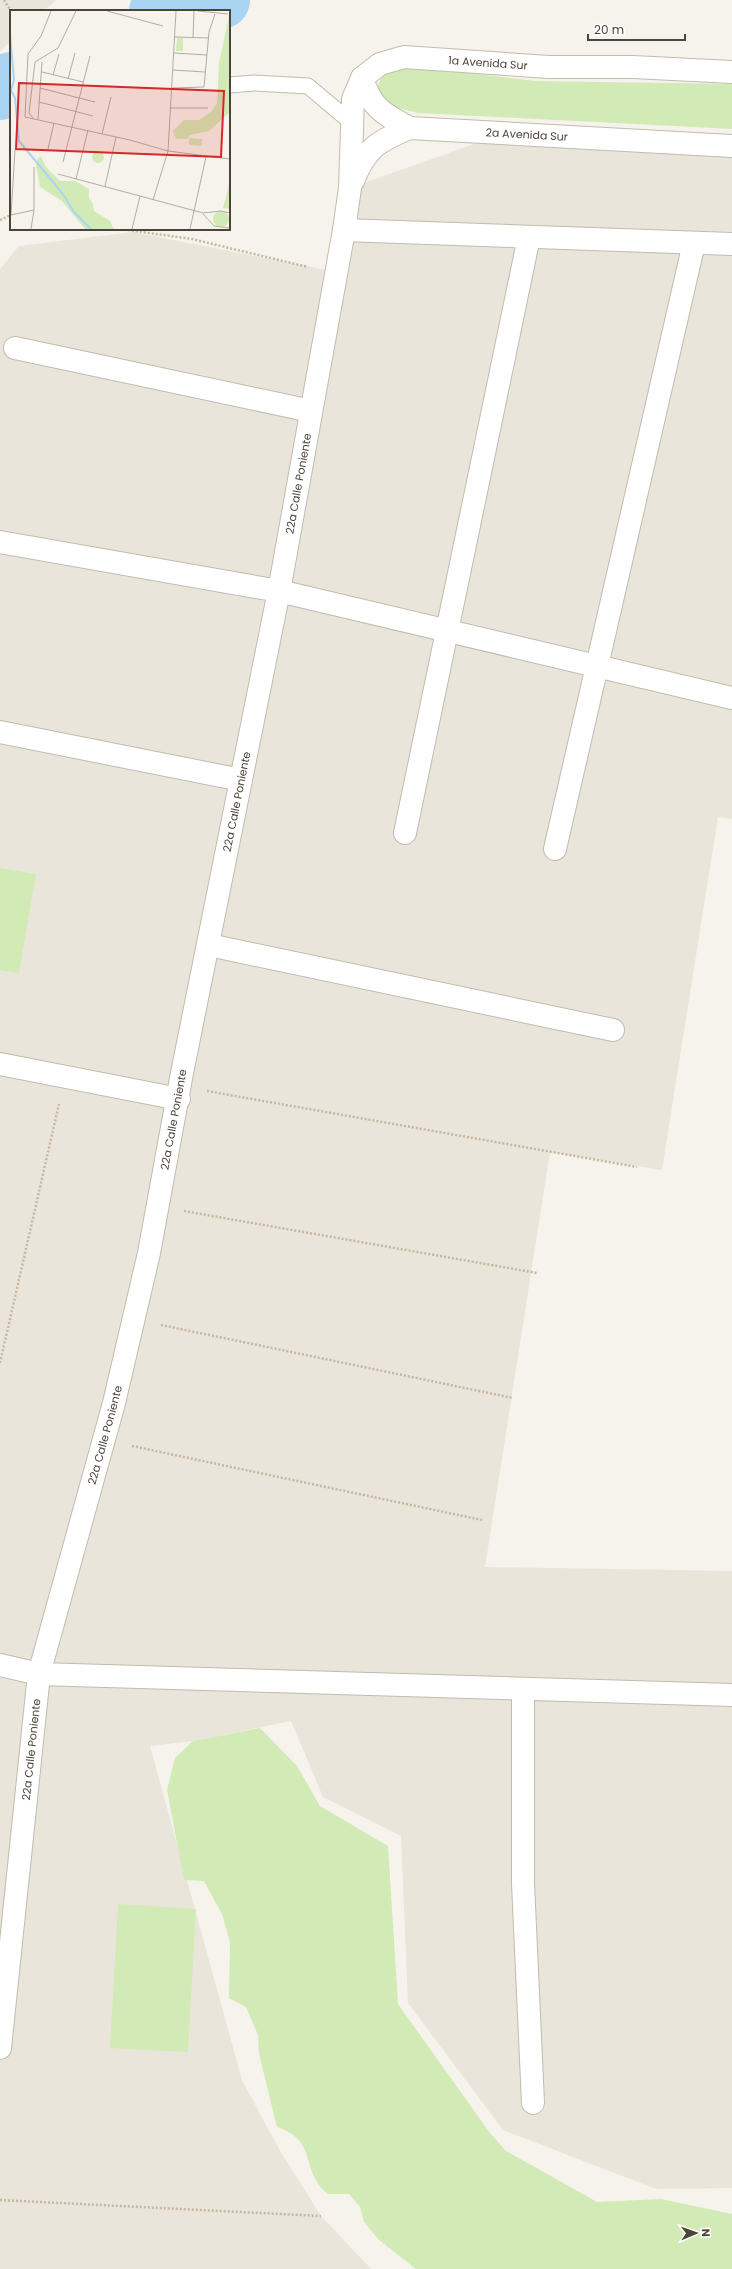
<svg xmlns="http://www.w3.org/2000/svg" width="732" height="2269" font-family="Poppins,sans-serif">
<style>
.residential{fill:#eae5da}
.green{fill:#d2eab5}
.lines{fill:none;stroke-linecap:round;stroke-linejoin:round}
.river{stroke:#a9d4f2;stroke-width:58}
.service-casing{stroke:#c2bbae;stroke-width:17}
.minor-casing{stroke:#c2bbae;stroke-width:24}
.path{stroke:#c4b79f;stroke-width:2.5;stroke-dasharray:2 2;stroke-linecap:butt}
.service{stroke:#fff;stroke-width:15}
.minor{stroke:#fff;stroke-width:22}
.labels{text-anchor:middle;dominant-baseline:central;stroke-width:3.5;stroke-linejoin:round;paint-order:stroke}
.street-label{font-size:11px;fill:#4b4439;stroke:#fff}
.inset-river{fill:none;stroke:#a9d4f2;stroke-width:2}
.inset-road{fill:none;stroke:#b2ada4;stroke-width:1}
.view{fill:#d62828;fill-opacity:0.15;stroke:#d62828;stroke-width:2}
.inset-edge{fill:none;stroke:#4b4439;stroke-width:2}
</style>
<rect width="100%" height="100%" fill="#f6f3ec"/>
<g class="residential">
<path d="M0 0H56L44 11H11V41L0 51Z"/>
<path d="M505 133 732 146V819L718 817 662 1170 550 1152 485 1567 732 1571V2188L656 2189 503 2130 408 2003 401 1836 323 1797 291 1721 193 1741 150 1746 242 2080 279 2149 321 2216 371 2269H0V269L19 246 133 232 336 272 350 188Z"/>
</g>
<g class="green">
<path d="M411 66 535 81 732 84V129L419 113 385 105 376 90 384 72Z"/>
<path d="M0 868 36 874 19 973 0 970Z"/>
<path d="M260 1728 297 1766 320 1806 388 1846 398 2004 490 2133 506 2151 597 2202 661 2199 732 2214V2269H416L379 2240 364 2222 360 2207 349 2194H328C299 2170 319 2141 277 2127L259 2054 258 2035 246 2007 229 1998 230 1942 222 1914 204 1881 184 1880 167 1790 175 1758 193 1741Z"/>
<path d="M118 1904 196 1909 188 2052 110 2048Z"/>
</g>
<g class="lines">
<g class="river">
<path d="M158 11 221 0"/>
<path d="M0 91 11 81"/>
</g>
<g class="service-casing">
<path id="service" d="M229 85 254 83 308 86 352 123"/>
</g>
<g class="minor-casing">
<g id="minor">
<path d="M362 78C371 108 383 114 410 128"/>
<path id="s1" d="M353 181C366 148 378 141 410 128L732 146"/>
<path d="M344 230 732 244"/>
<path d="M15 348 311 411"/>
<path d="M0 542 279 591 732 698"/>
<path d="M0 732 241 780"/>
<path d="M405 833 529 237"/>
<path d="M555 849 694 243"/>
<path d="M209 945 613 1030"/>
<path d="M0 1064 179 1099"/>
<path d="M0 1665 39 1674 732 1695"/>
<path d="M523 1689V1883L533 2103"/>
<path id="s2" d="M0 2048 39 1674 114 1403 149 1253 182 1073 279 591 344 230 350 188 353 99 362 78 380 64 404 57 549 67H633L732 72"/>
</g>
</g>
<g class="path">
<path d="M4 0 11 11"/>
<path d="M0 220 11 215"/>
<path d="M120 229 192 239 308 267"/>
<path d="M207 1091 637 1167"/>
<path d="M184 1211 537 1273"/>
<path d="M161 1325 513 1398"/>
<path d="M0 1363 59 1104"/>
<path d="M132 1446 482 1520"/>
<path d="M0 2200 321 2216"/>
</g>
<use href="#service" class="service"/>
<use href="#minor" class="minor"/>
</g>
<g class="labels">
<g class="street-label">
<text stroke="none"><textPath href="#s2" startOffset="2139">1a Avenida Sur</textPath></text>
<text stroke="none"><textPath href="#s1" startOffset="198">2a Avenida Sur</textPath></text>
<text stroke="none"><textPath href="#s2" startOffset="1595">22a Calle Poniente</textPath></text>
<text stroke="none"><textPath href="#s2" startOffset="1271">22a Calle Poniente</textPath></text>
<text stroke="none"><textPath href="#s2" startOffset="947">22a Calle Poniente</textPath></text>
<text stroke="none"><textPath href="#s2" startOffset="624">22a Calle Poniente</textPath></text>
<text stroke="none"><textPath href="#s2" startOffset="300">22a Calle Poniente</textPath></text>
</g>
</g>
<g transform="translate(10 10)">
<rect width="220" height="220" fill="#f6f3ec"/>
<path d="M220 2 219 103 199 121 180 125 177 129H166L163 121 174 110H189L202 101 207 93 209 53ZM167 28H173V41H166ZM179 128 192 129V136L179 135ZM82 147a6 6 0 1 1 12 0a6 6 0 1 1-12 0ZM31 147 36 157 50 171H65L79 179V188L83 194 84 201 100 211 104 219H75L52 191 30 177 26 155 28 148ZM220 171V199L213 198ZM203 209a8 8 0 1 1 16 0a8 8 0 1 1-16 0Z" fill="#d2eab5"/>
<path class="inset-river" d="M0 25 4 70 1 80 5 88 9 131 53 184 64 202 81 219"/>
<path class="inset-road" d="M41 1 31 26 18 44 15 107 120 130 158 141 220 149M97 1 153 16M188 1 218 4M165 27 199 28M183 27 184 1M164 43 197 45M163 60 195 62M32 62 73 72M43 65 49 44M58 69 65 43M30 78 85 92M162 78 194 77 199 22 205 4M29 92 83 106M161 98H198M23 108 19 103 25 52 48 38 66 1M28 109 32 52M92 124 101 87M38 139 44 113M5 140 1 205 24 200V157M53 152 80 46M48 164 193 203 211 201 220 203M66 169 78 120M95 176 106 127M143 190 158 141 166 1M193 204 204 216 220 218M21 219 24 200M122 219 130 186M180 219 196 147"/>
<path class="view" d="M9 73 214 81 211 147 6 139Z"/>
<rect width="220" height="220" class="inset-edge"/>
</g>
<g transform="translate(696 2233) rotate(88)" stroke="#ffffff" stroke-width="3" paint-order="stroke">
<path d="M0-3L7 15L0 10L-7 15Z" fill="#4b4439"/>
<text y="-6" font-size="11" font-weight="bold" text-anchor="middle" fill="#4b4439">N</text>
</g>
<path d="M588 34v6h97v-6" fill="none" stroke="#4b4439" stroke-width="2"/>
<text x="594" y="34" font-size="12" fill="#4b4439" stroke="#ffffff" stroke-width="3" paint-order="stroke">20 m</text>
</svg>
